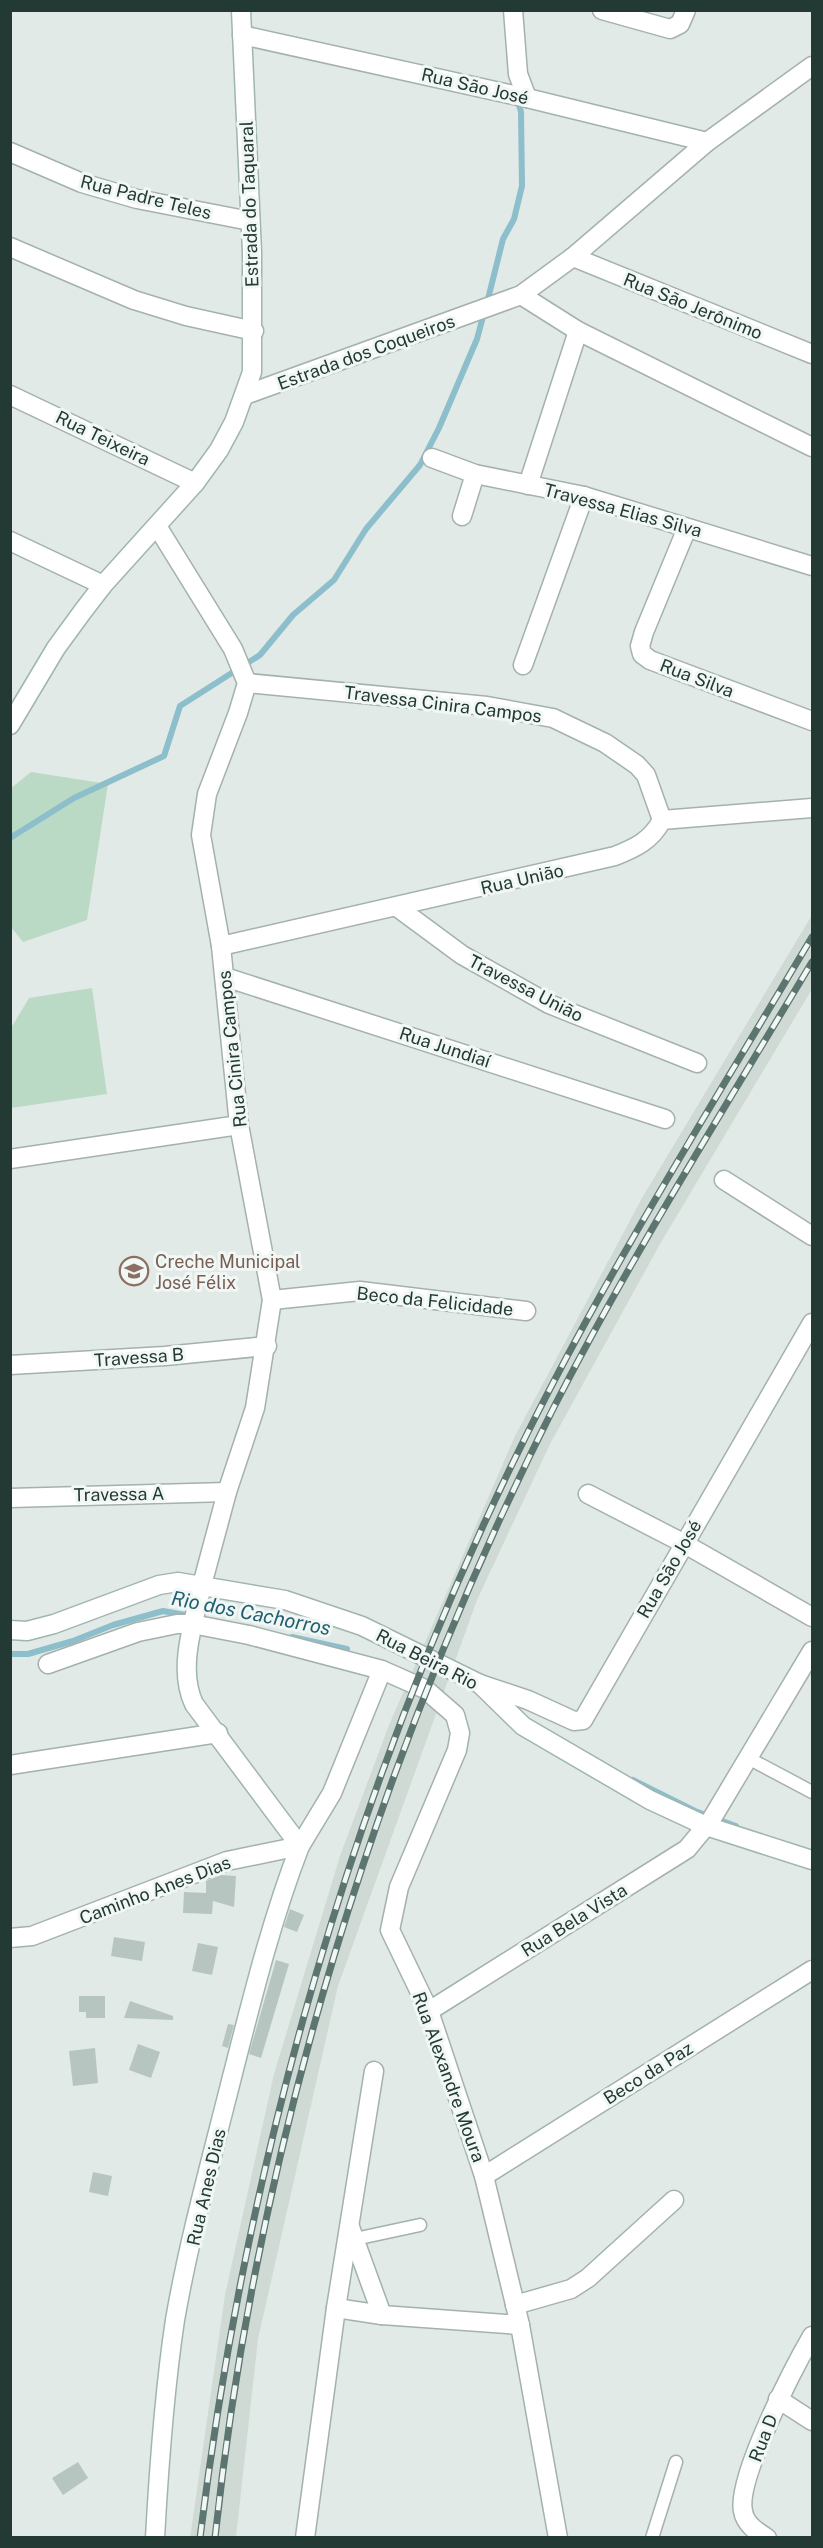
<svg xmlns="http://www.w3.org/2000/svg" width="823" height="2548" font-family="'Public Sans',sans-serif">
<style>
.built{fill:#cfdad5}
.green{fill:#bbdac5}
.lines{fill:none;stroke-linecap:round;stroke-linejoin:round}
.stream{stroke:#8dbecb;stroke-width:6}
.building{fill:#b6c5bf}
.lane-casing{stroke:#a4b1ad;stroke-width:15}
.street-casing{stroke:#a4b1ad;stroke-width:21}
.secondary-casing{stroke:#a1b5af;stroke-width:21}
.lane{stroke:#fff;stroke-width:12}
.street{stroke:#fff;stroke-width:18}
.secondary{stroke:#fff;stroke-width:18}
.rail-casing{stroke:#5d7570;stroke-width:7}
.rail{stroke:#f1f7f4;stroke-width:4.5;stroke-dasharray:14;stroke-linecap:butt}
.labels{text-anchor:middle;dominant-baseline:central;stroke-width:6;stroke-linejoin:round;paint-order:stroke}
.street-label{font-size:18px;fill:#233934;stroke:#f1f7f4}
.education-label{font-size:18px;fill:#785e54;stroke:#f1f7f4;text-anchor:start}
.water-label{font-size:20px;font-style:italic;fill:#225f70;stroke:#f1f7f4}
</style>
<rect width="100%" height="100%" fill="#e1eae6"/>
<path class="built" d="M812 915V989L660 1244 550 1444 477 1600 338 1986 258 2339 236 2537 190 2538 225 2295 274 2074 340 1856 389 1725 515 1436 642 1198Z"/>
<g class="green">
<path d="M31 772 108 784 87 920 23 942 11 927 10 789Z"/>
<path d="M92 988 107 1094 11 1108V1028L29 998Z"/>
</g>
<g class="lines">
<g class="stream">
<path d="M487 303 503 239 514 219 522 186 521 112 517 97"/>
<path d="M10 838 74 798 164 756 180 706 260 655 293 615 334 580 366 529 420 465 439 428 477 339 484 313"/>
<path d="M292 1637 347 1649"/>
<path d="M10 1654H28L73 1641 113 1625 163 1611 191 1616"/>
<path d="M633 1780 695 1811 736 1826"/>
</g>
</g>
<g class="building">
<path d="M221 1875 236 1876 234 1907 213 1901 212 1914 183 1913 184 1892 206 1893V1881Z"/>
<path d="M290 1909 304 1915 297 1932 284 1927Z"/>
<path d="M114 1937 145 1942 142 1961 111 1956Z"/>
<path d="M198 1943 218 1947 212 1975 192 1971Z"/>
<path d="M276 1960 289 1964 261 2058 249 2054Z"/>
<path d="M79 1996H105V2018H86V2012H79Z"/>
<path d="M130 2001 173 2016V2020L124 2018Z"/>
<path d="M228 2024 234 2025 228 2048 222 2046Z"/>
<path d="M138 2044 160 2052 151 2078 129 2070Z"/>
<path d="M95 2048 98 2083 73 2086 69 2051Z"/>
<path d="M93 2172 112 2176 108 2196 89 2192Z"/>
<path d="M78 2462 88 2478 63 2495 52 2478Z"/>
</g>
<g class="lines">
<g class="lane-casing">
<g id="lane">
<path d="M750 1759 812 1792"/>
<path d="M355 2239 420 2225"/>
<path d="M652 2538 676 2462"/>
</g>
</g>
<g class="street-casing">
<g id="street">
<path d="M513 10 518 74 527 98"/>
<path d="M602 10 670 29 680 24 686 10"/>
<path d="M242 35 527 98 707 142"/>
<path d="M10 152 82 183 137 199 250 221"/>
<path d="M10 247 134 300 186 316 254 331"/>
<path d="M573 257 812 354"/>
<path d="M521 295 578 331 812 447"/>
<path d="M10 395 195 483"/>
<path d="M245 395 521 295 573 257 707 142 812 66"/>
<path d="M432 458 475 474 584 496 812 566"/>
<path d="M528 485 578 331"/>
<path d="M462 516 475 474"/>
<path d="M157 526 233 649 247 683 238 713 207 794 201 835 221 946 239 1125 272 1300 255 1408 227 1492 202 1585"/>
<path d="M687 528 644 632 640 646 642 654 650 660 812 721"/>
<path d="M10 541 103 585"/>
<path d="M523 665 584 496"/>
<path d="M247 683 487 706 553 718 605 743 637 765 646 775 662 820"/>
<path d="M662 820 812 808"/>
<path d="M397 907 462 955 549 1004 697 1063"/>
<path d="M221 946 615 856C635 848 651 841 662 820"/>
<path d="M225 977 665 1119"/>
<path d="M10 1159 239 1125"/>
<path d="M724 1180 812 1236"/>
<path d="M272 1300 360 1291 526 1311"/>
<path d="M10 1365 165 1356 267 1346"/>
<path d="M588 1494 683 1543 812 1617"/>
<path d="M10 1498 227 1492"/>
<path d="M48 1664 138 1632 177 1624H192L249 1635 382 1670 425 1689 455 1715 460 1733 457 1750 399 1887 390 1930 429 2011 484 2176 520 2325 558 2538"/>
<path d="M480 1684 528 1700 574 1721 583 1720 812 1323"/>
<path d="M10 1765 218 1733"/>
<path d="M10 1938 32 1936 227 1861 300 1846 332 1793 382 1670"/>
<path d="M429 2011 687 1849 711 1820 812 1651"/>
<path d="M484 2176 812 1970"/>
<path d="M350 2227 382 2315"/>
<path d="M515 2305 571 2289 588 2278 674 2200"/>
<path d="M336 2308 382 2315 520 2325"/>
<path d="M778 2399 812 2421"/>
<path d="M305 2538 336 2308 374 2071"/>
<path d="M767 2538C756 2531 745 2524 743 2511 736 2479 794 2367 812 2336"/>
</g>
</g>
<g class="secondary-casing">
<g id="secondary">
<path d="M10 725 56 648 83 611 103 585 195 483 219 450 234 422 252 372V252L241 10"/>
<path d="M10 1630 27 1631 54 1624 159 1585 178 1582 285 1600 362 1626 480 1684 523 1726 650 1800 706 1826 812 1860"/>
<path d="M155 2538C159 2465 164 2393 175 2320 189 2239 212 2157 232 2077 252 1999 271 1921 300 1846L194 1704C177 1668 194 1622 202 1585"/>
</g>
</g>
<use href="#lane" class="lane"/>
<use href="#street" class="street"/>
<use href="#secondary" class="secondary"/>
<g class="rail-casing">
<g id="rail">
<path d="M200 2538C247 2156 355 1779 527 1434 612 1263 715 1101 812 937"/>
<path d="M215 2538C257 2145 377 1757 555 1405 633 1253 725 1108 812 962"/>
</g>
</g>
<use href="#rail" class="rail"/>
</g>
<defs>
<g id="school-ring" transform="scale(1.5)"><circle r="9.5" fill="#f1f7f4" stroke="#8d6e63" stroke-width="1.5"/><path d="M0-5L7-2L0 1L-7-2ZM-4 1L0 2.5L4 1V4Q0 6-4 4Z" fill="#8d6e63"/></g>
</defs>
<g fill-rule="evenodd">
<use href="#school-ring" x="134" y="1271"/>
</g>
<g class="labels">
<g class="street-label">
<text transform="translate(475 86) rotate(13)">Rua São José</text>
<text transform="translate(146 197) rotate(14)">Rua Padre Teles</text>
<text transform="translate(249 204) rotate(-92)">Estrada do Taquaral</text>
<text transform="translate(693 306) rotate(22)">Rua São Jerônimo</text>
<text transform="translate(366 352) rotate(-20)">Estrada dos Coqueiros</text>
<text transform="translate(103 438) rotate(26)">Rua Teixeira</text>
<text transform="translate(623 510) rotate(15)">Travessa Elias Silva</text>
<text transform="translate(697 678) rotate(21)">Rua Silva</text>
<text transform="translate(443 704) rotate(7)">Travessa Cinira Campos</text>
<text transform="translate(522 879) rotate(-13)">Rua União</text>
<text transform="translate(526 988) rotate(27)">Travessa União</text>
<text transform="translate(445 1047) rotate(18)">Rua Jundiaí</text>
<text transform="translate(232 1049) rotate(-96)">Rua Cinira Campos</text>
<text transform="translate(435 1301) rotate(6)">Beco da Felicidade</text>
<text transform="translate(139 1357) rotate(-4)">Travessa B</text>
<text transform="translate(119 1494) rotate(-1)">Travessa A</text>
<text transform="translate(669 1569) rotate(-60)">Rua São José</text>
<text transform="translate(427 1659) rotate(27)">Rua Beira Rio</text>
<text transform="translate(155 1890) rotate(-21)">Caminho Anes Dias</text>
<text transform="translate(574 1920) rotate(-32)">Rua Bela Vista</text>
<text transform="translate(648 2073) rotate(-32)">Beco da Paz</text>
<text transform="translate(449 2077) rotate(70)">Rua Alexandre Moura</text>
<text transform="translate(206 2187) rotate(-77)">Rua Anes Dias</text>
<text transform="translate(763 2438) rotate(-69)">Rua D</text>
</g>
<g class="education-label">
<text x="155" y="1261">Creche Municipal<tspan x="155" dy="21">José Félix</tspan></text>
</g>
<g class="water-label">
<text transform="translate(251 1613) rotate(11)">Rio dos Cachorros</text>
</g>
</g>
<rect width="823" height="2548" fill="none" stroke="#233934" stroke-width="24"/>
</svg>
